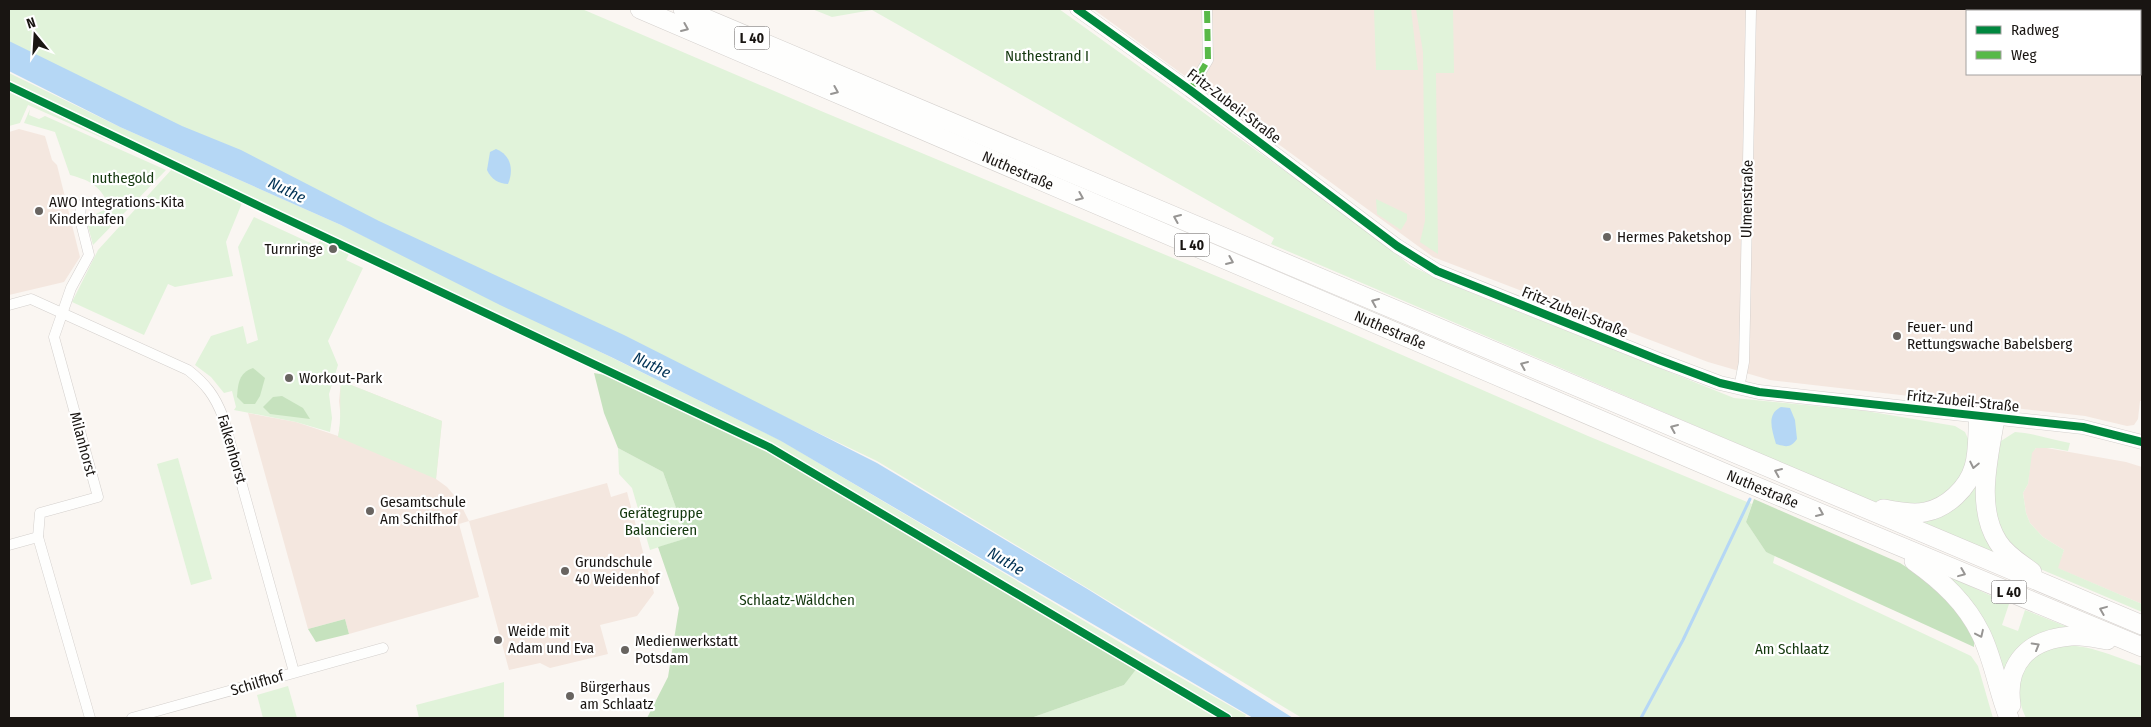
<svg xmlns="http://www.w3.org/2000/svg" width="2151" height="727" font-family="'Fira Sans Condensed',sans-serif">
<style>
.built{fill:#f4e7df}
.green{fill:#e1f3da}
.forest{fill:#c6e2be}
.water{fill:#b5d7f5}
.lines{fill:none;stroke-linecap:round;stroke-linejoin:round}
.stream{stroke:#b5d7f5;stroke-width:3}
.street-casing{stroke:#d4d0cd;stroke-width:11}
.secondary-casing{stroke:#d4d0cd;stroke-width:15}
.highway-casing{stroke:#d4d0cd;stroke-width:20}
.street{stroke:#fefefd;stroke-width:10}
.secondary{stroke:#fefefd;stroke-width:14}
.highway{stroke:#fefefd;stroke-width:19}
.quiet{stroke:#58b947;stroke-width:6;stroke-dasharray:12 6;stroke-linecap:butt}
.cycleway-casing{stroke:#fff;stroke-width:11}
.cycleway{stroke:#00873e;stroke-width:8}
.oneway{stroke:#979593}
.poi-dot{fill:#686460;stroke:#fff;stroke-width:2}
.labels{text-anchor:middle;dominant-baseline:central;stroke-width:4.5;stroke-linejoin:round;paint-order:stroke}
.shield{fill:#fff;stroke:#5e5b59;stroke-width:1}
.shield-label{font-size:14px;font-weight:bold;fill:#191512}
.park-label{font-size:15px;fill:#14380e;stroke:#fff}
.street-label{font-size:15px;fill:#191512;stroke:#fff}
.poi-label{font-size:15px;fill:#191512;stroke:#fff;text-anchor:start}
.water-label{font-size:16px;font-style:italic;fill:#003255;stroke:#fff}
</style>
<rect width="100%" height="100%" fill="#faf6f2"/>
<g class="built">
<path d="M1093 9H2117L2127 11H1967V74H2140V15H2142V401H2140L2138 419 2134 425 2127 426 2085 416 1770 380 1708 362 1433 257Z"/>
<path d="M19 129 45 136 52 160 57 165 80 257 64 282 9 295V132Z"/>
<path d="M341 381 442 421 436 479 447 487 459 501 469 521 607 483 611 497 627 492 654 593 637 616 600 625 608 654 550 668 540 663 509 670 469 521 459 524 479 597 349 634 345 619 308 629 248 413 296 422 338 436 341 420 339 401Z"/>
<path d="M2041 447 2126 462 2142 467V604L2057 568 2064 550 2043 537 2030 523 2026 513 2023 493 2028 484 2031 453 2036 448Z"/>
</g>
<g class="green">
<path d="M9 9H582L821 111 1331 324 1588 436 1752 504 1746 522 1766 552 1775 555 1773 563 1971 656 1978 666 1993 718H1302L877 461 9 45Z"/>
<path d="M812 9H1059L1363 227 1411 266 1447 283 1734 398 1866 411 1955 426 1965 432 1970 443V459L1961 483 1928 506 1896 507 1876 503 1271 244 1274 238 872 10 832 17Z"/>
<path d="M1374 9H1411L1418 70H1376Z"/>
<path d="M1416 9H1453L1454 73H1436L1438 254 1420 242 1425 221 1423 52Z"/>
<path d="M9 73 120 127 341 225 780 440 1143 656 1246 715 1245 717 1247 718H1031L1124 685 1135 668 1026 596 765 443 580 357 248 197 242 203 226 242 233 276 175 287 168 284 144 335 72 302 98 250 172 169 28 105 20 123 9 126Z"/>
<path d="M30 109 29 115 39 119 45 116 166 170 93 245 86 219 110 207C100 186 92 181 70 175L55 132 24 123Z"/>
<path d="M1376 199 1407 214V220L1401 230 1377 214Z"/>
<path d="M254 217 317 246 321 238 350 252 346 260 363 268 328 341 338 365 329 394 332 418 330 432 296 422 234 410 236 407 232 391 224 393 211 377 195 365 211 336 243 326 247 344 258 340 238 247Z"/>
<path d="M341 381 442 421 436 479 338 437C342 418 339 400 341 381Z"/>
<path d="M2015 432C2034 433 2051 440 2070 443L2068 451 2052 448H2036L2032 453 2028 484 2023 493 2026 513 2030 523 2043 537 2064 550 2058 568 2142 604V612L2031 565 2007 544 1993 510 1998 448 2001 441Z"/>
<path d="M618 448 663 472 687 538 650 550 632 488 619 474Z"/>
<path d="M178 458 212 579 191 585 157 464Z"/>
<path d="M1978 473 2003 558 1918 521Z"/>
<path d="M1946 575 2009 604 2002 625 2018 631 2025 610 2075 630 2004 672Z"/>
<path d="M2062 645C2091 645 2116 657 2142 666V718H2026C2014 694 2016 669 2040 653 2046 649 2056 647 2062 645Z"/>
<path d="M504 682V718H419L416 705Z"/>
<path d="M288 686 297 718H263L257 695Z"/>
</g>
<g class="forest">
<path d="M253 368 265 378 260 396 255 404H244L237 397C238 383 239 373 253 368Z"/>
<path d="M594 373 611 376 769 447 933 542 1137 668 1124 685 1031 718H647L668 677 679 608 658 547 687 538 663 472 618 448 604 413Z"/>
<path d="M282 396 303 408 310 419 270 414 263 407 273 397Z"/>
<path d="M1754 499 1900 563 1933 584 1956 609 1974 638V647L1766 552 1746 522Z"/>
<path d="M345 619 349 634 316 642 308 629Z"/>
</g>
<g class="water">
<path d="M9 41 182 126 241 150 379 221 624 335 877 463 1089 590 1293 718H1253L781 441 611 357 500 305 341 225 120 127 9 71Z"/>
<path d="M496 149C511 155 514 170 508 184 499 184 491 179 487 170L490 152Z"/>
<path d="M1781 407 1790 408 1795 420 1797 439C1791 448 1786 447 1776 444 1772 430 1766 414 1781 407Z"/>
</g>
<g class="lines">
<path class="stream" d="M1641 718 1683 640 1750 499"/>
<g class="street-casing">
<g id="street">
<path d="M1190 90 1208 60 1207 9"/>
<path d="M81 205 80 219 89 255 71 288 54 337 98 497 40 513 38 537 90 718"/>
<path d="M9 305 31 299 188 370C206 384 215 396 223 417L294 672"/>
<path d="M1739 388 1744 362 1745 317 1751 9"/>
<path d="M9 545 38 537"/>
<path d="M132 718 383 648"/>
</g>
</g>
<g class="secondary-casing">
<path id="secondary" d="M1077 9 1190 90 1397 246 1437 271 1659 360 1720 383 1759 392 2083 427 2142 442"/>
</g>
<g class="highway-casing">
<g id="highway">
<path id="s1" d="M640 9 1743 481 2142 647"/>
<path d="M683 9 2142 625"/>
<path d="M1995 418C1989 457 1975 506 1998 542 2006 555 2020 563 2032 572"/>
<path d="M1883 509C1896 511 1911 515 1925 512 1947 508 1968 488 1974 467 1979 451 1977 432 1979 416"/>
<path d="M1914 561C1942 581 1966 603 1981 634 1994 661 1998 691 2009 718"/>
<path d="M2011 705C2005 663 2029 639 2071 636 2083 635 2095 638 2107 640"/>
</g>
</g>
<use href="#street" class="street"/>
<use href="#secondary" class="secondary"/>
<use href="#highway" class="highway"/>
<path class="quiet" d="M1190 90 1208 60 1207 9"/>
<g class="cycleway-casing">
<g id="cycleway">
<path d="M1077 9 1190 90 1397 246 1437 271 1659 360 1720 383 1759 392 2083 427 2142 442"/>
<path d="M9 86 263 208 769 447 1227 718"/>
</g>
</g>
<use href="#cycleway" class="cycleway"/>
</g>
<defs><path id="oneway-chevron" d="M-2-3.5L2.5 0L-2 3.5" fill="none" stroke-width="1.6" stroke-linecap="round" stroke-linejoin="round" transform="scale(1.25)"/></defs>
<g class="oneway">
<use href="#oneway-chevron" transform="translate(685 28) rotate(23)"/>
<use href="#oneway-chevron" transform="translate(835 91) rotate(23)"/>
<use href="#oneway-chevron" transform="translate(1080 197) rotate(23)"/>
<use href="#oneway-chevron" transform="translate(1177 218) rotate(-157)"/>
<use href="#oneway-chevron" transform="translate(1230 261) rotate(23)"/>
<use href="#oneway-chevron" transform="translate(1375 302) rotate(-157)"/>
<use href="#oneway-chevron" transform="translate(1524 365) rotate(-157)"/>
<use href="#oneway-chevron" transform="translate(1674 428) rotate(-157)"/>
<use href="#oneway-chevron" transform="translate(1974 465) rotate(102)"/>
<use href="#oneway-chevron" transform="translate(1778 472) rotate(-157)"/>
<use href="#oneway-chevron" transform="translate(1820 513) rotate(23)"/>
<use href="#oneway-chevron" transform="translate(1962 573) rotate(22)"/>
<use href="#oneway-chevron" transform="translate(2103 610) rotate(-158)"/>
<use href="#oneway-chevron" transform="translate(1980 634) rotate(65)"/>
<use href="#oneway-chevron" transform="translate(2036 646) rotate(-30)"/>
</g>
<g class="poi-dot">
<circle cx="39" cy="211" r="5"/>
<circle cx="1607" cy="237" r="5"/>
<circle cx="333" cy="249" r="5"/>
<circle cx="1897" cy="336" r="5"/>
<circle cx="289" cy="378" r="5"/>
<circle cx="370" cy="511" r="5"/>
<circle cx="565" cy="571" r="5"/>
<circle cx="498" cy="640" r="5"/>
<circle cx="625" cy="650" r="5"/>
<circle cx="570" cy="696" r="5"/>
</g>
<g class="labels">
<g class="shield">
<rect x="734.5" y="26.5" width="35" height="23" rx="4"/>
<rect x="1174.5" y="233.5" width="35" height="23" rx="4"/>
<rect x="1991.5" y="580.5" width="35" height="23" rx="4"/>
</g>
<g class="shield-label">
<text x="752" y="38">L 40</text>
<text x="1192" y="245">L 40</text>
<text x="2009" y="592">L 40</text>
</g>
<g class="park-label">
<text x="1047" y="56">Nuthestrand I</text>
<text x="123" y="178">nuthegold</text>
<text x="661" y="513">Gerätegruppe<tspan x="661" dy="17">Balancieren</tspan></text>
<text x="797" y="600">Schlaatz-Wäldchen</text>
<text x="1792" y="649">Am Schlaatz</text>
</g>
<g class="street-label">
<text transform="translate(1234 106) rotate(37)">Fritz-Zubeil-Straße</text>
<text stroke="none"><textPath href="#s1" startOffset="411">Nuthestraße</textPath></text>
<text transform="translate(1747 199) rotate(-89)">Ulmenstraße</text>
<text transform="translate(1575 312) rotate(22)">Fritz-Zubeil-Straße</text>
<text stroke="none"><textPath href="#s1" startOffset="816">Nuthestraße</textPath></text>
<text transform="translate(1963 401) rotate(6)">Fritz-Zubeil-Straße</text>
<text transform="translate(83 444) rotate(75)">Milanhorst</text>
<text transform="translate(232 449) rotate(74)">Falkenhorst</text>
<text stroke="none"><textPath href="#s1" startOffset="1221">Nuthestraße</textPath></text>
<text transform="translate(257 683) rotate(-17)">Schilfhof</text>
</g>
<g class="poi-label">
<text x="49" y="202">AWO Integrations-Kita<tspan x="49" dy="17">Kinderhafen</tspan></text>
<text x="1617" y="237">Hermes Paketshop</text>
<text x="323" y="249" text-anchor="end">Turnringe</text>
<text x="1907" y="327">Feuer- und<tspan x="1907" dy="17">Rettungswache Babelsberg</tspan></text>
<text x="299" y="378">Workout-Park</text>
<text x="380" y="502">Gesamtschule<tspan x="380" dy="17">Am Schilfhof</tspan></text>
<text x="575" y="562">Grundschule<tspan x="575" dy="17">40 Weidenhof</tspan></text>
<text x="508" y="631">Weide mit<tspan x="508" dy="17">Adam und Eva</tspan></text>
<text x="635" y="641">Medienwerkstatt<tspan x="635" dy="17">Potsdam</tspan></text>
<text x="580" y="687">Bürgerhaus<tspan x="580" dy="17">am Schlaatz</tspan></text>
</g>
<g class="water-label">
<text transform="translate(287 190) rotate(26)">Nuthe</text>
<text transform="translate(652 365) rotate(26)">Nuthe</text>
<text transform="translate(1006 561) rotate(31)">Nuthe</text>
</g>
</g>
<rect width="2151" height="727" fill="none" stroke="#191512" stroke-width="20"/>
<rect x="1966" y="10" width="175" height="65" fill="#ffffff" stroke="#a3a1a0"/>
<rect x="1976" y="26" width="25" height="8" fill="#00873e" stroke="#a3a1a0"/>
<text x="2011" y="35" font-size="15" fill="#191512">Radweg</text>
<rect x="1976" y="51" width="25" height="8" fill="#58b947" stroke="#a3a1a0"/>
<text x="2011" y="60" font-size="15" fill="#191512">Weg</text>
<g transform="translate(35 35) rotate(342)" stroke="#ffffff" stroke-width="4" paint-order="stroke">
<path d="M0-4L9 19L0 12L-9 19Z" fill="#191512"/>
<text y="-8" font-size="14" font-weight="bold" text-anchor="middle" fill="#191512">N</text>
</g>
</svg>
